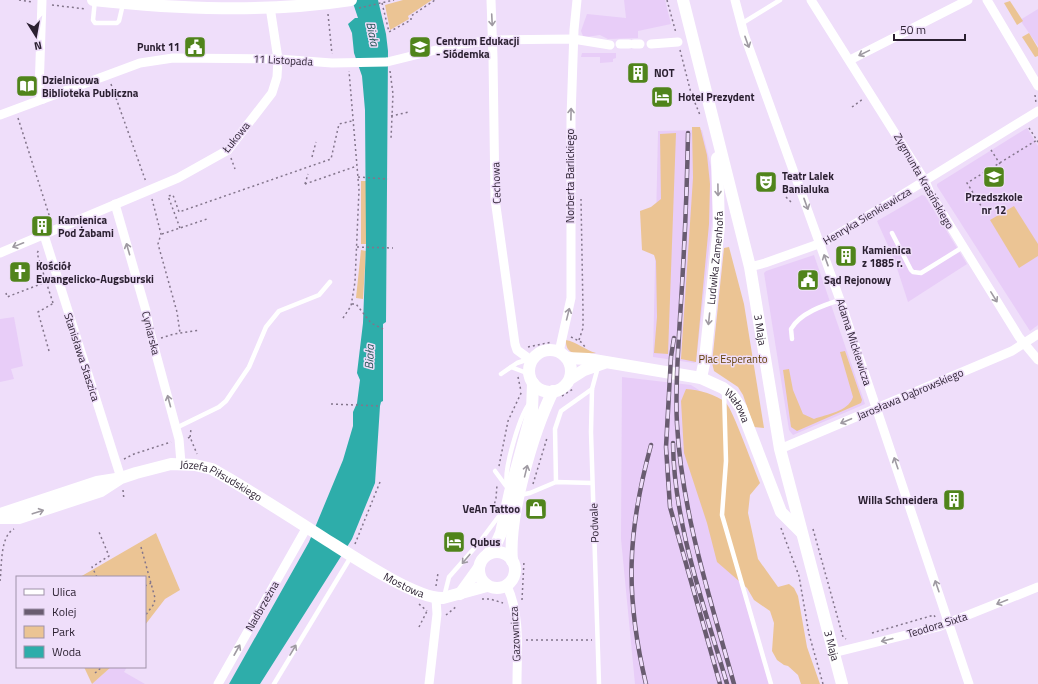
<svg xmlns="http://www.w3.org/2000/svg" width="1038" height="684" font-family="'Titillium Web',sans-serif">
<style>
.built{fill:#e8cdf8}
.green{fill:#ebc494}
.water{fill:#2eadaa}
.lines{fill:none;stroke-linecap:round;stroke-linejoin:round}
.path{stroke:#83758b;stroke-width:1.5;stroke-dasharray:2 3;stroke-linecap:butt}
.lane{stroke:#fff;stroke-width:4.5}
.street{stroke:#fff;stroke-width:9}
.secondary{stroke:#fff;stroke-width:12}
.rail-casing{stroke:#695c70;stroke-width:4.5}
.rail{stroke:#efdefa;stroke-width:3;stroke-dasharray:9;stroke-linecap:butt}
.oneway{stroke:#9f9aa2}
.labels{text-anchor:middle;dominant-baseline:central;stroke-width:3;stroke-linejoin:round;paint-order:stroke}
.poi-label{font-size:11px;font-weight:bold;fill:#2a1f30;stroke:#efdefa;text-anchor:start}
.street-label{font-size:11px;fill:#2a1f30;stroke:#efdefa}
.park-label{font-size:11px;fill:#5f3d02;stroke:#efdefa}
.water-label{font-size:12px;font-style:italic;fill:#215453;stroke:#efdefa}
</style>
<rect width="100%" height="100%" fill="#efdefa"/>
<g class="built">
<path d="M624 0H665L671 24 638 31V38L608 39 600 35 586 37 583 36 581 31 587 14 626 18Z"/>
<path d="M1038 9V46L1020 20Z"/>
<path d="M582 53H616V58L613 59V62L600 63V57H581Z"/>
<path d="M1027 128 1038 146V325L1030 331 937 186V184Z"/>
<path d="M702 130 716 187 696 362 694 363 653 357 658 131Z"/>
<path d="M922 195 925 196 967 264 908 302 894 259 877 221Z"/>
<path d="M814 255 865 404 793 435 789 430 764 273 766 271Z"/>
<path d="M14 317 23 366 11 369 14 379 0 382V319Z"/>
<path d="M622 377 691 385 726 407 737 572 772 684H635L621 539Z"/>
<path d="M111 667H127L124 672 145 684H92Z"/>
</g>
<g class="green">
<path d="M403 0H432L408 16 409 19 390 30 385 5Z"/>
<path d="M1010 1 1023 21 1017 25 1004 3Z"/>
<path d="M1029 33 1038 48V56L1035 57 1022 37Z"/>
<path d="M692 127H700L707 155 710 184 709 224 696 362 681 359 693 178Z"/>
<path d="M676 133 668 354 654 353 657 317 656 261 654 255 642 250 640 211 651 207 661 199 660 134Z"/>
<rect x="361" y="181" width="5" height="63"/>
<path d="M1014 206 1038 244V256L1019 268 990 220Z"/>
<path d="M729 247 744 304 764 428 754 427 743 395 738 387 714 371 712 363 724 248Z"/>
<path d="M361 250 366 251 363 299 356 298Z"/>
<path d="M566 340C577 342 585 350 596 353 584 354 565 358 566 340Z"/>
<path d="M845 351 862 400 861 403 797 431 791 427 783 370 789 369 793 390 803 414 814 419C827 414 848 412 853 397L840 352Z"/>
<path d="M686 389C699 390 716 394 726 403 733 410 754 469 760 483L750 495 748 513 758 559 778 587 789 584 794 588 798 596 807 647 820 684H801L798 675 788 666 784 665 777 660 772 651 774 623 770 611 754 600 747 588 717 562 707 523 684 453 681 401Z"/>
<path d="M156 533 180 590 165 599 145 625V577H80Z"/>
<path d="M84 667H111L92 684Z"/>
</g>
<path class="water" d="M352 0H378L386 34 388 51 386 322 383 324V401L381 402 380 406 375 483 352 539 260 684H229L309 542 343 460 353 426V412L357 403 360 380 357 373 363 323 366 244 365 110 362 76 354 53 352 33 348 24 355 18H358Z"/>
<g class="lines">
<g class="path">
<path d="M19 0 32 2"/>
<path d="M667 0 676 33"/>
<path d="M382 3 389 32 411 20V16L435 0"/>
<path d="M52 5 86 9"/>
<path d="M359 8 394 0"/>
<path d="M328 14 332 54"/>
<path d="M680 50 691 93 700 115"/>
<path d="M390 71 393 94 391 139"/>
<path d="M111 84 146 182"/>
<path d="M1035 95 1036 103"/>
<path d="M852 107 863 99"/>
<path d="M391 116 409 112"/>
<path d="M18 118 51 221"/>
<path d="M1029 128 1038 142"/>
<path d="M991 150 1000 164"/>
<path d="M312 157 316 142"/>
<path d="M231 158 235 169"/>
<path d="M358 177 388 179"/>
<path d="M305 184 357 166"/>
<path d="M305 184 308 174"/>
<path d="M786 197 792 203"/>
<path d="M152 199 161 234 158 244 177 312 180 333"/>
<path d="M986 214 967 183 1037 140"/>
<path d="M180 228 168 196 173 195 179 212 331 159 339 124 352 121"/>
<path d="M162 234 207 219"/>
<path d="M357 247 393 248"/>
<path d="M40 263 53 303"/>
<path d="M36 264 40 263 37 253 39 250"/>
<path d="M6 293 7 297 46 282"/>
<path d="M352 304H356L371 323 383 329"/>
<path d="M343 318 351 306 355 282 359 190 349 71"/>
<path d="M571 337 581 342 586 348"/>
<path d="M161 338 174 334 200 330"/>
<path d="M579 340 583 328V310L581 199"/>
<path d="M528 347 552 342"/>
<path d="M49 351 38 312 54 303"/>
<path d="M518 377 521 391"/>
<path d="M562 396 573 389"/>
<path d="M331 404 381 406"/>
<path d="M190 437 191 429"/>
<path d="M188 438 190 437 197 454"/>
<path d="M124 459 134 454 171 442"/>
<path d="M499 466 508 421 522 391"/>
<path d="M533 484 547 438"/>
<path d="M123 490 124 500"/>
<path d="M492 513 496 498 497 485"/>
<path d="M781 528 799 576 809 634 823 684"/>
<path d="M813 529 843 637 846 639"/>
<path d="M355 544 380 482"/>
<path d="M141 547 155 598 154 604 145 616"/>
<path d="M97 577 92 567 109 556 99 532"/>
<path d="M0 581C2 565 0 536 14 529"/>
<path d="M145 586 151 583"/>
<path d="M436 586 438 573"/>
<path d="M482 599H490L503 603"/>
<path d="M522 600 524 561"/>
<path d="M419 604 427 611"/>
<path d="M446 615 457 606"/>
<path d="M419 627 427 611"/>
<path d="M872 633 934 615 935 617"/>
<path d="M526 640H592"/>
<path d="M95 673 102 667"/>
</g>
<g class="lane">
<path d="M95 0 93 20 95 23H117L119 21 123 4"/>
<path d="M741 24 780 0"/>
<path d="M892 233 911 270 913 272 921 273 963 247"/>
<path d="M792 339 791 329C800 313 824 305 840 300"/>
<path d="M511 367 524 372 530 377"/>
<path d="M598 367 592 389 591 432 599 684"/>
<path d="M501 374 517 363 535 357"/>
<path d="M724 391 726 461 722 515 771 684"/>
<path d="M176 428 219 407 226 401 249 367 266 327 279 311 319 295 330 282"/>
<path d="M495 471 506 486"/>
<path d="M556 482 555 429 561 411 592 389"/>
<path d="M508 488C501 475 520 416 529 404"/>
<path d="M520 495 530 493 556 482 592 483"/>
<path d="M444 597 449 577 478 544 502 512"/>
<path d="M274 684 352 555"/>
</g>
<g class="street">
<path d="M42 0 39 92 43 99"/>
<path d="M491 0 493 57 495 199 515 344 517 350 528 358"/>
<path d="M735 0 744 34 840 300 969 684"/>
<path d="M811 0 925 181 930 193 1019 337 1038 360"/>
<path d="M987 0 1038 86"/>
<path d="M620 44H629"/>
<path d="M634 44H640"/>
<path d="M651 44 678 42"/>
<path d="M850 60 968 0"/>
<path d="M0 115 140 63 173 58 278 59 332 63 387 62 456 45 493 40 573 39 610 45"/>
<path d="M115 204 146 311 150 332 179 439 181 463"/>
<path d="M44 235 121 478"/>
<path d="M0 253 178 178 228 150 272 93 277 77 278 59 270 7"/>
<path d="M750 267 765 263 827 241 1038 111"/>
<path d="M559 352 571 298V117L574 30 577 0"/>
<path d="M780 449 1012 351 1038 334"/>
<path d="M507 586C521 616 517 651 517 684"/>
<path d="M833 653 938 627 1038 587"/>
<path d="M218 684 307 527"/>
<path d="M429 684 437 614 436 599"/>
</g>
<g class="secondary">
<path d="M93 0C178 9 266 13 351 0"/>
<path id="s1" d="M683 0 750 267 780 449 842 684"/>
<circle cx="550" cy="371" r="21"/>
<path id="s2" d="M567 358 588 359 701 378 723 388 732 395 741 408 781 512 801 532"/>
<path id="s3" d="M701 378 705 359 719 226 717 158"/>
<path d="M570 379 584 370 604 363"/>
<path d="M0 514 97 482 116 479"/>
<path id="s4" d="M0 518H19L101 491 121 478 136 473 171 464 195 465 212 469 231 480C261 498 291 517 322 537 348 553 415 599 443 598L487 586"/>
<circle cx="497" cy="570" r="18"/>
<path d="M488 554 496 544 501 533 510 492 532 411 533 383"/>
<path d="M512 561C508 516 533 432 553 391"/>
<path d="M460 594 478 569"/>
</g>
<g class="rail-casing">
<g id="rail">
<path d="M688 133C687 195 684 257 680 318 678 353 675 389 677 424 682 514 710 598 734 684"/>
<path d="M674 338 671 357 666 447 670 507 720 684"/>
<path d="M673 443C674 525 704 605 727 684"/>
<path d="M646 684C625 595 627 533 651 445"/>
</g>
</g>
<use href="#rail" class="rail"/>
</g>
<defs><path id="oneway-shaft" d="M-6 0H5M1.5-3L5.5 0L1.5 3" fill="none" stroke-width="1.6" stroke-linecap="round" stroke-linejoin="round"/></defs>
<g class="oneway">
<use href="#oneway-shaft" transform="translate(492 20) rotate(87)"/>
<use href="#oneway-shaft" transform="translate(747 42) rotate(70)"/>
<use href="#oneway-shaft" transform="translate(864 53) rotate(154)"/>
<use href="#oneway-shaft" transform="translate(571 114) rotate(-89)"/>
<use href="#oneway-shaft" transform="translate(718 190) rotate(89)"/>
<use href="#oneway-shaft" transform="translate(806 204) rotate(70)"/>
<use href="#oneway-shaft" transform="translate(18 245) rotate(158)"/>
<use href="#oneway-shaft" transform="translate(128 249) rotate(-106)"/>
<use href="#oneway-shaft" transform="translate(826 260) rotate(-110)"/>
<use href="#oneway-shaft" transform="translate(994 297) rotate(58)"/>
<use href="#oneway-shaft" transform="translate(568 314) rotate(-76)"/>
<use href="#oneway-shaft" transform="translate(709 319) rotate(96)"/>
<use href="#oneway-shaft" transform="translate(169 401) rotate(-105)"/>
<use href="#oneway-shaft" transform="translate(846 421) rotate(157)"/>
<use href="#oneway-shaft" transform="translate(896 463) rotate(-109)"/>
<use href="#oneway-shaft" transform="translate(526 471) rotate(-76)"/>
<use href="#oneway-shaft" transform="translate(38 512) rotate(-18)"/>
<use href="#oneway-shaft" transform="translate(466 559) rotate(130)"/>
<use href="#oneway-shaft" transform="translate(937 586) rotate(-109)"/>
<use href="#oneway-shaft" transform="translate(1002 602) rotate(158)"/>
<use href="#oneway-shaft" transform="translate(887 640) rotate(166)"/>
<use href="#oneway-shaft" transform="translate(237 650) rotate(-61)"/>
<use href="#oneway-shaft" transform="translate(293 650) rotate(-59)"/>
</g>
<defs>
<g id="civic-square" transform="scale(1.15)"><rect x="-9" y="-9" width="18" height="18" rx="4" fill="#50841b" stroke="#efdefa"/><path d="M-.6-6.5H3V-4.5H.6V-3L4-1V1h2V6H-6V1h2V-1L-.6-3ZM-1.2 2.5V6h2.4V2.5Z" fill="#fff"/></g>
<g id="school-square" transform="scale(1.15)"><rect x="-9" y="-9" width="18" height="18" rx="4" fill="#50841b" stroke="#efdefa"/><path d="M0-5L7-2L0 1L-7-2ZM-4 1L0 2.5L4 1V4Q0 6-4 4Z" fill="#fff"/></g>
<g id="building-square" transform="scale(1.15)"><rect x="-9" y="-9" width="18" height="18" rx="4" fill="#50841b" stroke="#efdefa"/><path d="M-4-6H4V6H1V3H-1V6H-4ZM-2.5-4.3h1.7v1.8h-1.7ZM.8-4.3h1.7v1.8H.8ZM-2.5-1h1.7V.8h-1.7ZM.8-1h1.7V.8H.8Z" fill="#fff"/></g>
<g id="library-square" transform="scale(1.15)"><rect x="-9" y="-9" width="18" height="18" rx="4" fill="#50841b" stroke="#efdefa"/><path d="M-6-4Q-3-5.5-.7-3.5V5Q-3 3-6 4ZM6-4Q3-5.5 .7-3.5V5Q3 3 6 4Z" fill="#fff"/></g>
<g id="hotel-square" transform="scale(1.15)"><rect x="-9" y="-9" width="18" height="18" rx="4" fill="#50841b" stroke="#efdefa"/><path d="M-6-4.5h1.5V1H6V5H4.5V3h-9V5H-6ZM-4 0a1.8 1.8 0 1 1 3.6 0ZM.5 0V-2.5h3Q6-2.5 6 0Z" fill="#fff"/></g>
<g id="theatre-square" transform="scale(1.15)"><rect x="-9" y="-9" width="18" height="18" rx="4" fill="#50841b" stroke="#efdefa"/><path d="M-5-5.5Q0-4 5-5.5V0Q5 5 0 6Q-5 5-5 0ZM-3.3-2.5H-1v1.5H-3.3ZM1-2.5H3.3v1.5H1ZM-2.8 1Q0 5.5 2.8 1Z" fill="#fff"/></g>
<g id="church-square" transform="scale(1.15)"><rect x="-9" y="-9" width="18" height="18" rx="4" fill="#50841b" stroke="#efdefa"/><path d="M-1.2-6h2.4v3.5h3.3v2.4h-3.3V6h-2.4V-.1h-3.3v-2.4h3.3Z" fill="#fff"/></g>
<g id="shop-square" transform="scale(1.15)"><rect x="-9" y="-9" width="18" height="18" rx="4" fill="#50841b" stroke="#efdefa"/><path d="M-5-2.5h2.3a2.7 3.5 0 0 1 5.4 0H5L5.5 6h-11ZM-1.5-2.5h3a1.5 2.3 0 0 0-3 0Z" fill="#fff"/></g>
</defs>
<g fill-rule="evenodd">
<use href="#civic-square" x="195" y="47"/>
<use href="#school-square" x="420" y="47"/>
<use href="#building-square" x="638" y="73"/>
<use href="#library-square" x="27" y="86"/>
<use href="#hotel-square" x="662" y="97"/>
<use href="#school-square" x="994" y="177"/>
<use href="#theatre-square" x="766" y="182"/>
<use href="#building-square" x="42" y="226"/>
<use href="#building-square" x="846" y="256"/>
<use href="#church-square" x="20" y="272"/>
<use href="#civic-square" x="808" y="280"/>
<use href="#building-square" x="954" y="500"/>
<use href="#shop-square" x="536" y="509"/>
<use href="#hotel-square" x="454" y="542"/>
</g>
<g class="labels">
<g class="poi-label">
<text x="436" y="41">Centrum Edukacji<tspan x="436" dy="13">- Siódemka</tspan></text>
<text x="180" y="47" text-anchor="end">Punkt 11</text>
<text x="654" y="73">NOT</text>
<text x="42" y="80">Dzielnicowa<tspan x="42" dy="13">Biblioteka Publiczna</tspan></text>
<text x="678" y="97">Hotel Prezydent</text>
<text x="782" y="176">Teatr Lalek<tspan x="782" dy="13">Banialuka</tspan></text>
<text x="994" y="197" text-anchor="middle">Przedszkole<tspan x="994" dy="13">nr 12</tspan></text>
<text x="58" y="220">Kamienica<tspan x="58" dy="13">Pod Żabami</tspan></text>
<text x="862" y="250">Kamienica<tspan x="862" dy="13">z 1885 r.</tspan></text>
<text x="36" y="266">Kościół<tspan x="36" dy="13">Ewangelicko-Augsburski</tspan></text>
<text x="824" y="280">Sąd Rejonowy</text>
<text x="938" y="500" text-anchor="end">Willa Schneidera</text>
<text x="520" y="509" text-anchor="end">VeAn Tattoo</text>
<text x="470" y="542">Qubus</text>
</g>
<g class="street-label">
<text transform="translate(283 60) rotate(3)">11 Listopada</text>
<text transform="translate(236 137) rotate(-51)">Łukowa</text>
<text transform="translate(570 176) rotate(-90)">Norberta Barlickiego</text>
<text transform="translate(924 181) rotate(60)">Zygmunta Krasińskiego</text>
<text transform="translate(496 183) rotate(-92)">Cechowa</text>
<text transform="translate(867 216) rotate(-31)">Henryka Sienkiewicza</text>
<text stroke="none"><textPath href="#s3" startOffset="121">Ludwika Zamenhofa</textPath></text>
<text stroke="none"><textPath href="#s1" startOffset="339">3 Maja</textPath></text>
<text transform="translate(151 333) rotate(76)">Cyniarska</text>
<text transform="translate(854 342) rotate(72)">Adama Mickiewicza</text>
<text transform="translate(82 357) rotate(72)">Stanisława Staszica</text>
<text transform="translate(910 394) rotate(-23)">Jarosława Dąbrowskiego</text>
<text stroke="none"><textPath href="#s2" startOffset="183">Wałowa</textPath></text>
<text stroke="none"><textPath href="#s4" startOffset="235">Józefa Piłsudskiego</textPath></text>
<text transform="translate(594 523) rotate(-92)">Podwale</text>
<text stroke="none"><textPath href="#s4" startOffset="447">Mostowa</textPath></text>
<text transform="translate(262 606) rotate(-60)">Nadbrzeżna</text>
<text transform="translate(937 625) rotate(-17)">Teodora Sixta</text>
<text transform="translate(515 634) rotate(-93)">Gazownicza</text>
<text stroke="none"><textPath href="#s1" startOffset="663">3 Maja</textPath></text>
</g>
<g class="park-label">
<text x="733" y="359">Plac Esperanto</text>
</g>
<g class="water-label">
<text transform="translate(373 34) rotate(79)">Biała</text>
<text transform="translate(369 357) rotate(-88)">Biała</text>
</g>
</g>
<rect x="16" y="576" width="130" height="92" fill="#efdefa" stroke="#a092a9"/>
<rect x="24" y="589" width="20" height="6" fill="#ffffff" stroke="#a092a9"/>
<text x="52" y="596" font-size="12" fill="#2a1f30">Ulica</text>
<rect x="24" y="609" width="20" height="6" fill="#695c70" stroke="#a092a9"/>
<text x="52" y="616" font-size="12" fill="#2a1f30">Kolej</text>
<rect x="24" y="626" width="20" height="12" fill="#ebc494" stroke="#a092a9"/>
<text x="52" y="636" font-size="12" fill="#2a1f30">Park</text>
<rect x="24" y="646" width="20" height="12" fill="#2eadaa" stroke="#a092a9"/>
<text x="52" y="656" font-size="12" fill="#2a1f30">Woda</text>
<g transform="translate(36 36) rotate(169)" stroke="#efdefa" stroke-width="3" paint-order="stroke">
<path d="M0-3L7 15L0 10L-7 15Z" fill="#2a1f30"/>
<text y="-6" font-size="11" font-weight="bold" text-anchor="middle" fill="#2a1f30">N</text>
</g>
<path d="M894 34v6h71v-6" fill="none" stroke="#2a1f30" stroke-width="2"/>
<text x="900" y="34" font-size="12" fill="#2a1f30" stroke="#efdefa" stroke-width="3" paint-order="stroke">50 m</text>
</svg>
